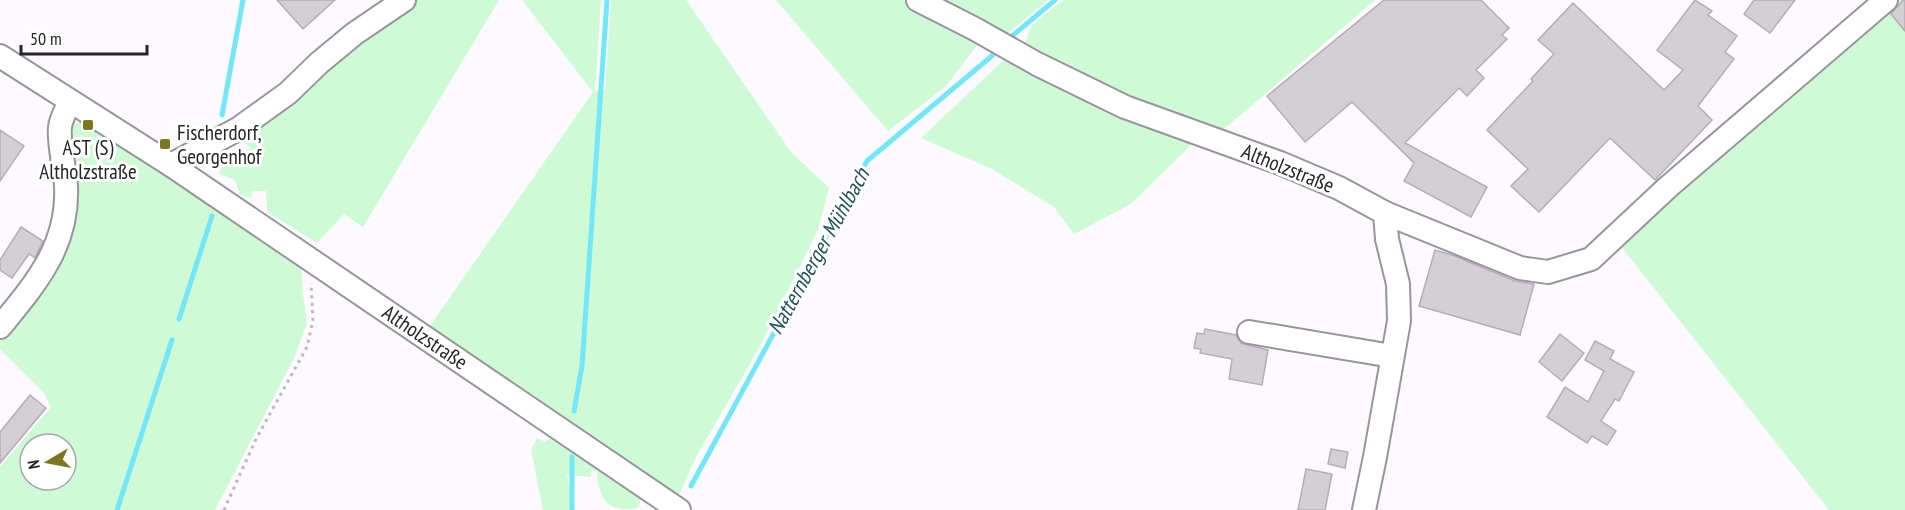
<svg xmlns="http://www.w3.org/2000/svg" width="1905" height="510" font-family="'PT Sans Narrow',sans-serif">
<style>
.green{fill:#cefad5;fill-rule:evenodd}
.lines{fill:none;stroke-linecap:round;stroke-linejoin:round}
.stream{stroke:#73e7f8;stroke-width:5}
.building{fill:#d4cfd4;stroke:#b4aeb4;stroke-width:1.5}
.minor-casing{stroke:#98959c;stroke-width:26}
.path{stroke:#bbb9bd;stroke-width:3;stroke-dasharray:3 4.5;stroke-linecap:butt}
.minor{stroke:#fff;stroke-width:22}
.poi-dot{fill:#79781e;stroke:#fff;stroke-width:2}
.labels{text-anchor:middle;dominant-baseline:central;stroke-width:6;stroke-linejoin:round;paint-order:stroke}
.poi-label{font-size:21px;fill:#262427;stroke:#fff;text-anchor:start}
.street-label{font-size:21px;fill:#262427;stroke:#fff}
.water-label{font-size:22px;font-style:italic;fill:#1f5259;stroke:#fff}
</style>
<rect width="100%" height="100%" fill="#fcfaff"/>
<g class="green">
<path d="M416 0H499L363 227 344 214 317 243 267 212 266 191H252V198L240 195 235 180 219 174 223 162 251 148 239 139 385 20Z"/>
<path d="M522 0H601L595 91 605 90 611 0H686L791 152 829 188 818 230 759 348 697 455 678 497 430 326 593 92Z"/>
<path d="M776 0H902L982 39 946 86 888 131Z"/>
<path d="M932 0H1048L1008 33 1000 30 993 33Z"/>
<path d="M1063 0H1375L1217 135 1022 50 1032 25Z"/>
<path d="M1895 0H1905V510H1829L1620 245Z"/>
<path d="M1006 58 1196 140 1131 204 1074 234 1054 207 992 169 921 138Z"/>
<path d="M83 120 301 263 303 294 307 323 294 358 215 510H0V467L51 407 44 393 0 349V338L53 273 70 136 73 126ZM30 444H66V480H30Z"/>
<path d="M556 433 642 493 639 507C630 510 615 510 607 503 600 495 597 481 597 471L592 470 591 477 567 475 575 510H543L531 450 537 438 545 442Z"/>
</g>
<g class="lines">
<g class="stream">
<path d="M1012 36 1055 0"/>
<path d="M222 115 243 0"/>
<path d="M179 319 212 216"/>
<path d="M574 411 582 366 607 0"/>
<path d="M691 486 867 161 993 55"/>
<path d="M117 510 172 340"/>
<path d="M572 510V457"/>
</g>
</g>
<g class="building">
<path d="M277 0H335L303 29Z"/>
<path d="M1384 0H1481L1509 28 1502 35 1507 39 1476 70 1484 78 1467 96 1459 88 1405 143 1487 187 1471 217 1404 181 1414 163 1352 102 1305 142 1267 96Z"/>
<path d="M1695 0 1712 11 1708 15 1737 36 1725 52 1734 59 1698 106 1712 120 1655 180 1610 138 1539 212 1511 186 1528 169 1487 130 1533 81 1531 79 1554 54 1538 40 1573 3 1664 90 1683 70 1657 50Z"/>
<path d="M1754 0H1795L1770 33 1744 14Z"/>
<path d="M1903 0H1905V31L1891 14Z"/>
<path d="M0 130 24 146 0 181Z"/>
<path d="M21 227 43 241 35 258 29 254 12 278 0 270V260Z"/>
<path d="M1435 250 1455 256 1515 281 1534 284 1520 335 1419 306Z"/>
<path d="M1205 329 1236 335 1241 343 1268 350 1262 385 1229 379 1232 359 1200 353 1201 349 1194 348 1197 333 1204 334Z"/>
<path d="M1560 334 1584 353 1562 381 1539 362Z"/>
<path d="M1595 341 1614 351 1610 359 1634 372 1619 401 1615 399 1601 421 1616 431 1607 445 1592 436 1587 443 1547 417 1565 387 1588 402 1604 371 1585 360Z"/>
<path d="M30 395 46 408 0 463V432Z"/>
<path d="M1331 449 1348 452 1345 468 1328 464Z"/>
<path d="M1306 469 1332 474 1325 510H1298Z"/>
</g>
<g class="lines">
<g class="minor-casing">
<g id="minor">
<path d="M918 0 975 29 1037 64 1125 107 1280 163 1339 188 1385 213 1387 239 1398 284 1399 321 1375 457 1364 510"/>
<path d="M0 56 171 165 679 510"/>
<path d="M171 165 238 129 288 93 319 63 354 34 404 0"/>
<path d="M1385 213 1520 268 1548 272 1591 259 1668 187 1886 0"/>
<path d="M0 327C35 284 69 246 66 186 65 170 58 141 60 127 61 118 67 109 70 101"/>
<path d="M1249 332 1392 356"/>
</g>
</g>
<path class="path" d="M224 510 256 439 307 347 313 320 311 283"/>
<use href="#minor" class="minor"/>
</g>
<g class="poi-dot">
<rect x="82" y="119" width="12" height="12" rx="3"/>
<rect x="159" y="138" width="12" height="12" rx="3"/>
</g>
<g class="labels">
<g class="poi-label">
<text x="177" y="132">Fischerdorf,<tspan x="177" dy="24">Georgenhof</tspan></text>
<text x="88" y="147" text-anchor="middle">AST (S)<tspan x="88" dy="24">Altholzstraße</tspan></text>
</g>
<g class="street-label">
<text transform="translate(1288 168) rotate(22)">Altholzstraße</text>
<text transform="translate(425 337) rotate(34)">Altholzstraße</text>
</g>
<g class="water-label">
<text transform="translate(818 251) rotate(-61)">Natternberger Mühlbach</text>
</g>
</g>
<g transform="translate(48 462) rotate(260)"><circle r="28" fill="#ffffff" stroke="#a8a7a9" stroke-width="1.5"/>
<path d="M0-4.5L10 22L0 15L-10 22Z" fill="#79781e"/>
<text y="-9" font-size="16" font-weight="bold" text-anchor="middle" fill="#262427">N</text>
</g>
<path d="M21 45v9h126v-9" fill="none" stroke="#262427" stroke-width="3"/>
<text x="30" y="45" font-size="18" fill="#262427" stroke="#ffffff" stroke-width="4.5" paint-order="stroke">50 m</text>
</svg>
